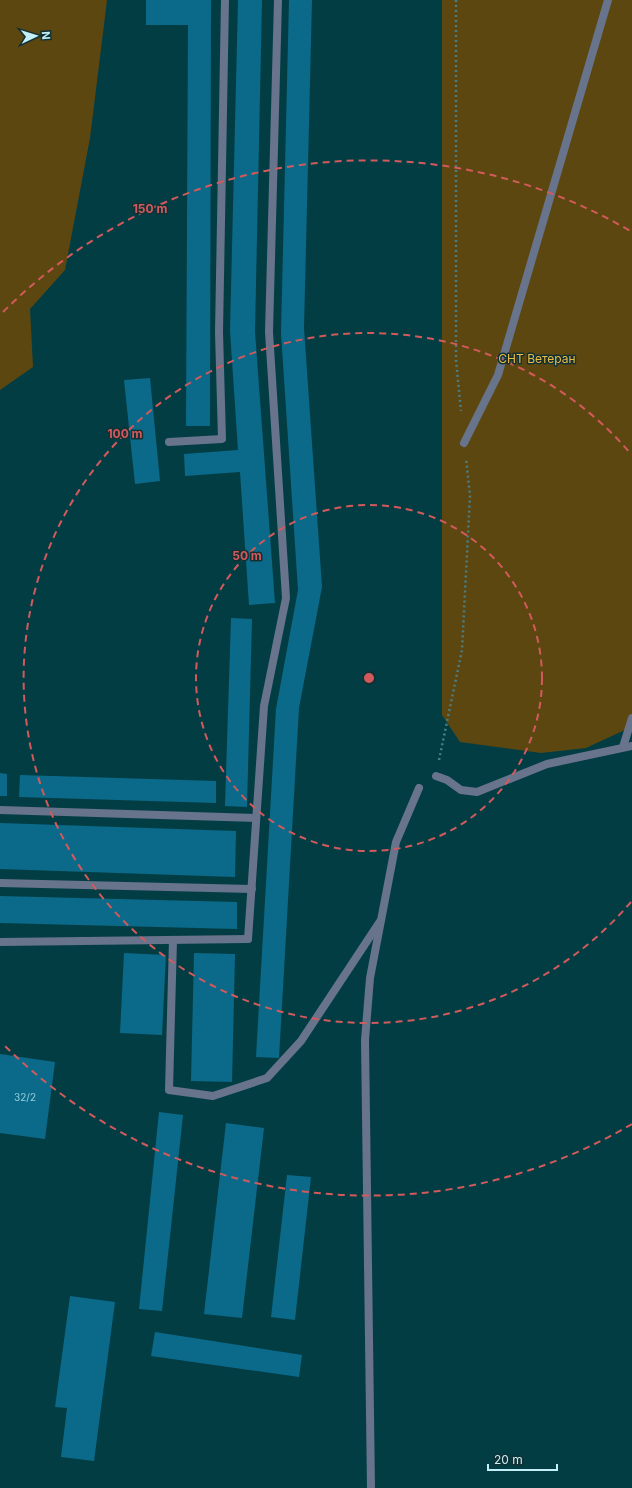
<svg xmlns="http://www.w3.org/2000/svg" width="632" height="1488" font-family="Inter,sans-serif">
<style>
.green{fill:#5c4710}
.building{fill:#0b6a89}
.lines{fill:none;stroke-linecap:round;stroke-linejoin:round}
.path{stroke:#4a7e85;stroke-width:2.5;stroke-dasharray:2 3;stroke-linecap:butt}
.service{stroke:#68738c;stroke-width:8}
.minor{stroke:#68738c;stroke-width:8}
.ring{fill:none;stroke:#d25a5c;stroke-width:2;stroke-dasharray:7 5}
.labels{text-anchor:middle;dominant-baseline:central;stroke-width:3;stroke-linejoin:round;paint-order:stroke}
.number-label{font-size:10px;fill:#96cedb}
.park-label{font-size:12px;fill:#ebbe45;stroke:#123135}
.centre{fill:#d25a5c;stroke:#123135;stroke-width:2}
.ring-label{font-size:12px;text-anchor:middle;font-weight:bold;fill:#d25a5c;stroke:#123135;stroke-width:3;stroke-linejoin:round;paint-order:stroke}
</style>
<rect width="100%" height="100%" fill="#033d44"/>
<g class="green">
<path d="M0 0H107L90 138 65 270 30 309 33 367 0 390Z"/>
<path d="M442 0H632V730L627 729 586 748 541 753 460 742 442 715Z"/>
</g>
<g class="building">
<path d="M146 0H211L210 426H186L188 25H146Z"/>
<path d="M238 0H262L255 332 275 603 249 605 240 472 185 476 184 454 238 450 230 331Z"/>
<path d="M289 0H312L304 328 322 587 299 708 279 1058 256 1057 276 709 298 590 281 333Z"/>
<path d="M150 378 160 481 135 484 124 380Z"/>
<path d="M231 618 252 619 247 807 225 806Z"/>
<path d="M0 773 7 774V796H0Z"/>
<path d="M20 775 216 781V803L19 797Z"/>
<path d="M0 823 236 831 235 877 0 869Z"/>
<path d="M0 896 237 902V929L0 923Z"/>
<path d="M124 953 166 955 162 1035 120 1033Z"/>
<path d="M194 953 235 954 232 1082 191 1081Z"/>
<path d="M0 1054 55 1062 45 1139 0 1133Z"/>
<path d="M159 1112 183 1115 162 1311 139 1309Z"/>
<path d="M226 1123 264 1128 242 1318 204 1314Z"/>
<path d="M287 1175 311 1177 295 1320 271 1317Z"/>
<path d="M70 1296 115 1302 94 1461 61 1457 67 1408 55 1407Z"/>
<path d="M155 1332 302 1355 299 1377 151 1356Z"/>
</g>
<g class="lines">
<g class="path">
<path d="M456 0V360L461 411"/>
<path d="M439 760 462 650 470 496 466 458"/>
</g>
<g class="service">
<path d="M169 442 222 439 219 332 225 0"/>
<path d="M464 443 498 375 608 0"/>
<path d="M623 747 632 718"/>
<path d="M436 776 447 780 461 790 477 792 547 764 632 746"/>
<path d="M0 810 256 818"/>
<path d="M0 883 252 889"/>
<path d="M248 939 264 706 286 598 269 332 278 0"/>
<path d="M173 940 169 1090 213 1096 267 1078 301 1041 381 920"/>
</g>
<g class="minor">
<path d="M0 942 248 939"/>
<path d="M371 1488 365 1040 370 978 396 842 419 788"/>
</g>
</g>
<g class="ring">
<circle cx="369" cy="678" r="173"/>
<path d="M631 902A345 345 0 1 1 631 454"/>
<path d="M632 1124A518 518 0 0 1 3 1044M3 312A518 518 0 0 1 632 232"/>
</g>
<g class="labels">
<g class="number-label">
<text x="25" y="1097">32/2</text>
</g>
<g class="park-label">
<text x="537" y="358">СНТ Ветеран</text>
</g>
</g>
<circle cx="369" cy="678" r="6" class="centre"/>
<g class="ring-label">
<text x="150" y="213">150 m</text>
<text x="125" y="438">100 m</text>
<text x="247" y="560">50 m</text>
</g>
<g transform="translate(36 36) rotate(86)" stroke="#123135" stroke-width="3" paint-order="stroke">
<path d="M0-3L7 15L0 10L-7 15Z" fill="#c4eff6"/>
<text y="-6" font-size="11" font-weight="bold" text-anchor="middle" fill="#c4eff6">N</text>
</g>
<path d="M488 1464v6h69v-6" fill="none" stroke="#c4eff6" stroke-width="2"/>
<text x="494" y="1464" font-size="12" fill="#c4eff6" stroke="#123135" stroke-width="3" paint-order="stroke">20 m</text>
</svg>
